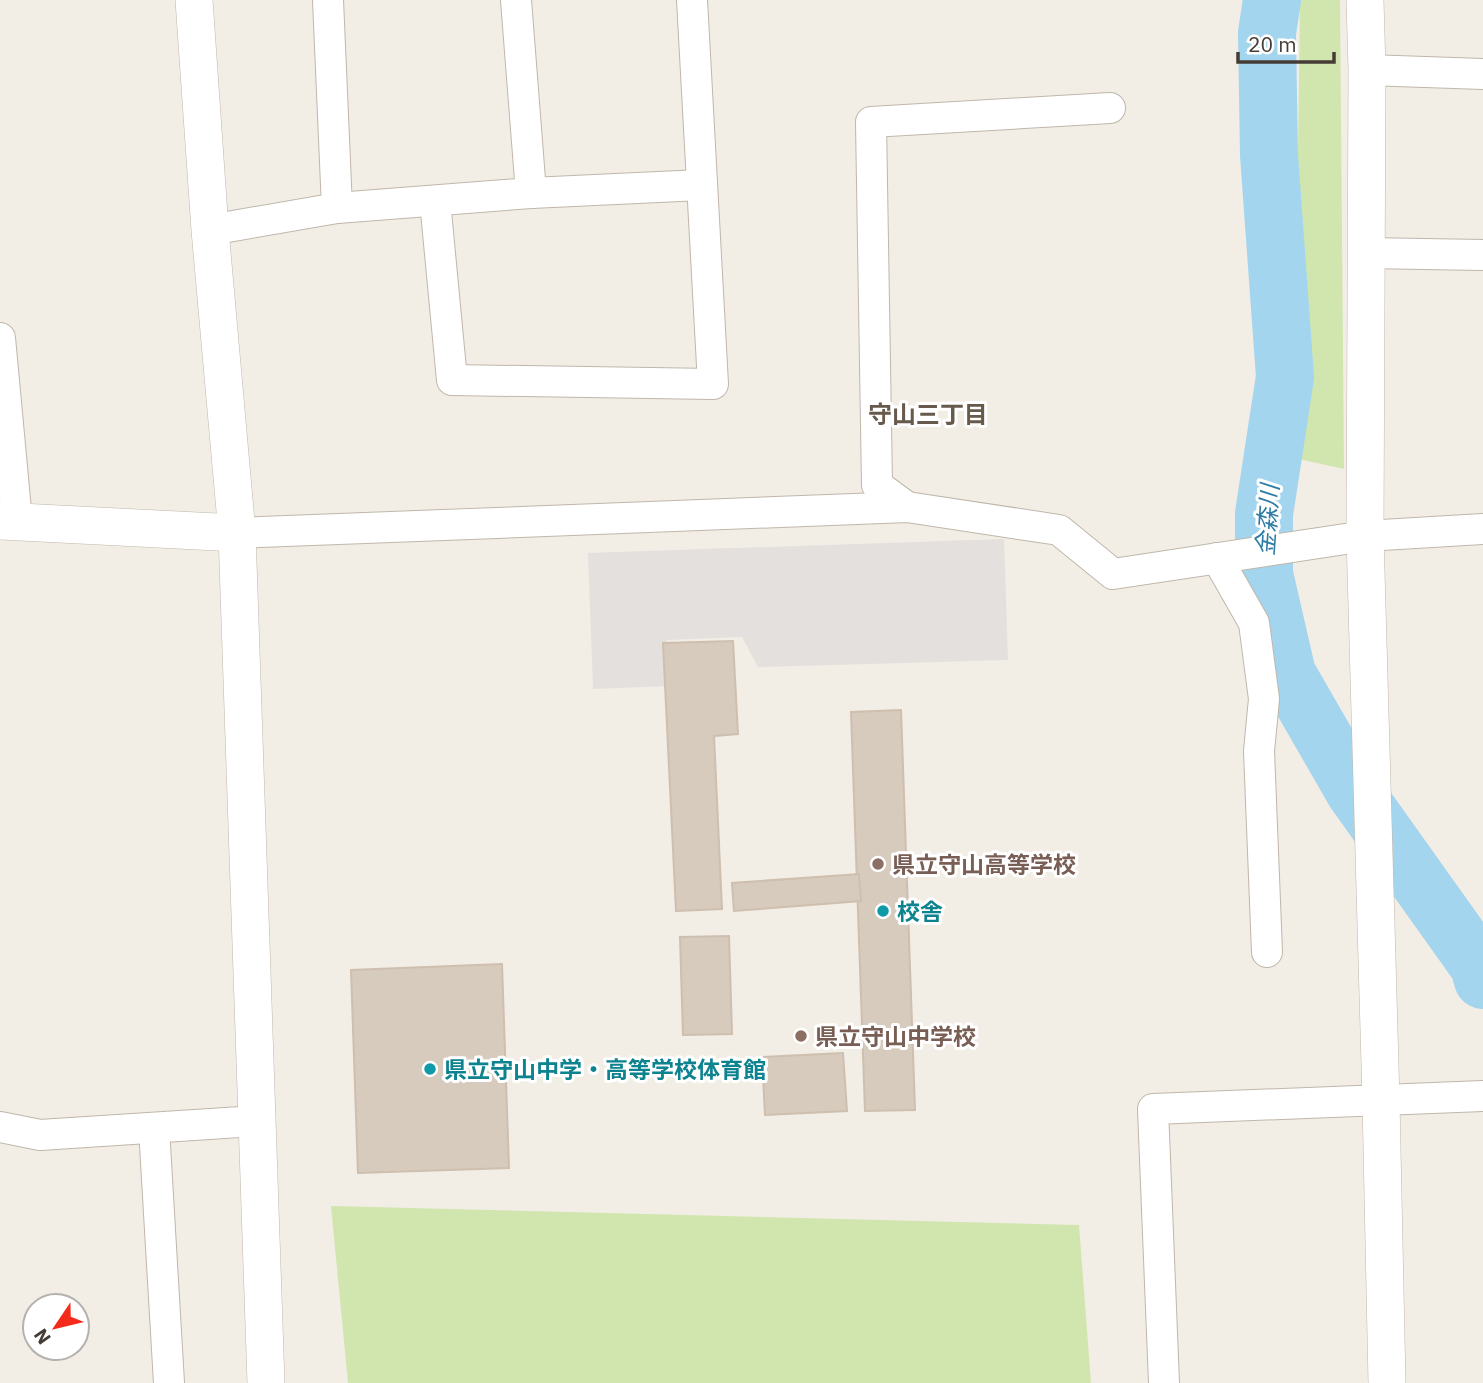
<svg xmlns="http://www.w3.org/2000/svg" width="1483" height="1383" font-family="'IBM Plex Sans','Noto Sans JP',sans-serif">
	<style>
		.green { fill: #d1e6af }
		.parking { fill: #e3e0de }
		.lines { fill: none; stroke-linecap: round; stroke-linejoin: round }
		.river { stroke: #a3d5ee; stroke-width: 58 }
		.building { fill: #d7cbbe; stroke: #cebfaf; stroke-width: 2 }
		.minor-casing { stroke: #c0b7ab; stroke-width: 32 }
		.tertiary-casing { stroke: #c0b7ab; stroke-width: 38 }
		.minor { stroke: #fff; stroke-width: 30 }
		.tertiary { stroke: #fff; stroke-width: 37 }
		.education-dot { fill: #8d6e63; stroke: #fff; stroke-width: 2.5 }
		.culture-dot { fill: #0f9aa8; stroke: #fff; stroke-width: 2.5 }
		.labels { text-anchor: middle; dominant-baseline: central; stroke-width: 6; stroke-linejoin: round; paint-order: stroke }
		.education-label { font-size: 23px; font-weight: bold; fill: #785e54; stroke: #fff; text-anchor: start }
		.culture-label { font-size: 23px; font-weight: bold; fill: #0d838f; stroke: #fff; text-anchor: start }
		.neighbourhood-label { font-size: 24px; font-weight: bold; fill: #675a4d; stroke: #fff }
		.water-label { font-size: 24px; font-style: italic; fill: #2f7da5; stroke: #fff }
	</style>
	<rect width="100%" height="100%" fill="#f2ede5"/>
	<g class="green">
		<path d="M 1300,0 L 1340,0 L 1344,469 L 1294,458 Z"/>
		<path d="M 331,1206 L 1079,1225 L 1091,1383 L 348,1383 Z"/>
	</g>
	<path class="parking" d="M 1004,539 L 1008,660 L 758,667 L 742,637 L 667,640 L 669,686 L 593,689 L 588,553 Z"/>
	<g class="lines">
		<path class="river" d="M 1272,0 L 1267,33 L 1269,155 L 1285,377 L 1264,514 L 1264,574 L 1287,674 L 1355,792 L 1479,966 L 1483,980"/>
	</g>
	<g class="building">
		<path d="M 733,641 L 738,734 L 714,736 L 722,909 L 676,911 L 663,643 Z"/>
		<path d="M 901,710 L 915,1110 L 865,1111 L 851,712 Z"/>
		<path d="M 859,874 L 861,901 L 734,911 L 732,883 Z"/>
		<path d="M 729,936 L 732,1034 L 683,1035 L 680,937 Z"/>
		<path d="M 502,964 L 509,1168 L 358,1173 L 351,970 Z"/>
		<path d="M 843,1053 L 847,1111 L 765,1115 L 762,1057 Z"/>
	</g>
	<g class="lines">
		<g class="minor-casing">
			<g id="minor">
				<path d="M 328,0 L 337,208"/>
				<path d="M 516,0 L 531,193"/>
				<path d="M 1367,70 L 1483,74"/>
				<path d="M 435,201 L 452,380 L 713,384 L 692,0"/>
				<path d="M 210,230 L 337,208 L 531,193 L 701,185"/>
				<path d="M 1366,253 L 1483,255"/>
				<path d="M 0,338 L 17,521"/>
				<path d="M 907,507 L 877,485 L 871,122 L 1110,108"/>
				<path d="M 237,533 L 907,507 L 1059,530 L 1113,574 L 1365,536 L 1483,529"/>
				<path d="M 1217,558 L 1254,623 L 1264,699 L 1259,751 L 1267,952"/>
				<path d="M 0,1127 L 40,1135 L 257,1121"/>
				<path d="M 154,1128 L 169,1383"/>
				<path d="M 1164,1383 L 1153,1109 L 1483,1096"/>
			</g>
		</g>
		<g class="tertiary-casing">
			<g id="tertiary">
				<path d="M 194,0 L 210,230 L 237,533 L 266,1383"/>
				<path d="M 1365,0 L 1367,70 L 1365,536 L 1381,1101 L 1387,1383"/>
				<path d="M 0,521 L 237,533"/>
			</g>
		</g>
		<use href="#minor" class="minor"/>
		<use href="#tertiary" class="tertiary"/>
	</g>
	<g class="education-dot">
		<circle cx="878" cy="864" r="7"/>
		<circle cx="801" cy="1036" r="7"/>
	</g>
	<g class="culture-dot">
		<circle cx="883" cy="911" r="7"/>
		<circle cx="430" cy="1069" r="7"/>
	</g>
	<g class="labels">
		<g class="education-label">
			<text x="892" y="864">県立守山高等学校</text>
			<text x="815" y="1036">県立守山中学校</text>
		</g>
		<g class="culture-label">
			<text x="897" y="911">校舎</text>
			<text x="444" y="1069">県立守山中学・高等学校体育館</text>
		</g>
		<g class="neighbourhood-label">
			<text x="928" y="414">守山三丁目</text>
		</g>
		<g class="water-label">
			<text transform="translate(1267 520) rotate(-86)">金森川</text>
		</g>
	</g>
	<g transform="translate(56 1327) rotate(235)"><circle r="33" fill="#ffffff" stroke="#b5b1ae" stroke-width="2"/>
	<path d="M0-5L12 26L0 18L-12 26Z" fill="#f42a1b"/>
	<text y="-10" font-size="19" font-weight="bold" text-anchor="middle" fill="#453d35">N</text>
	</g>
	<path d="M1238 52v10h96v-10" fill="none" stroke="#453d35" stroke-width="3.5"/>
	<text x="1248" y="52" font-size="21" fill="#453d35" stroke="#ffffff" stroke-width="5" paint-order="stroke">20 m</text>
</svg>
